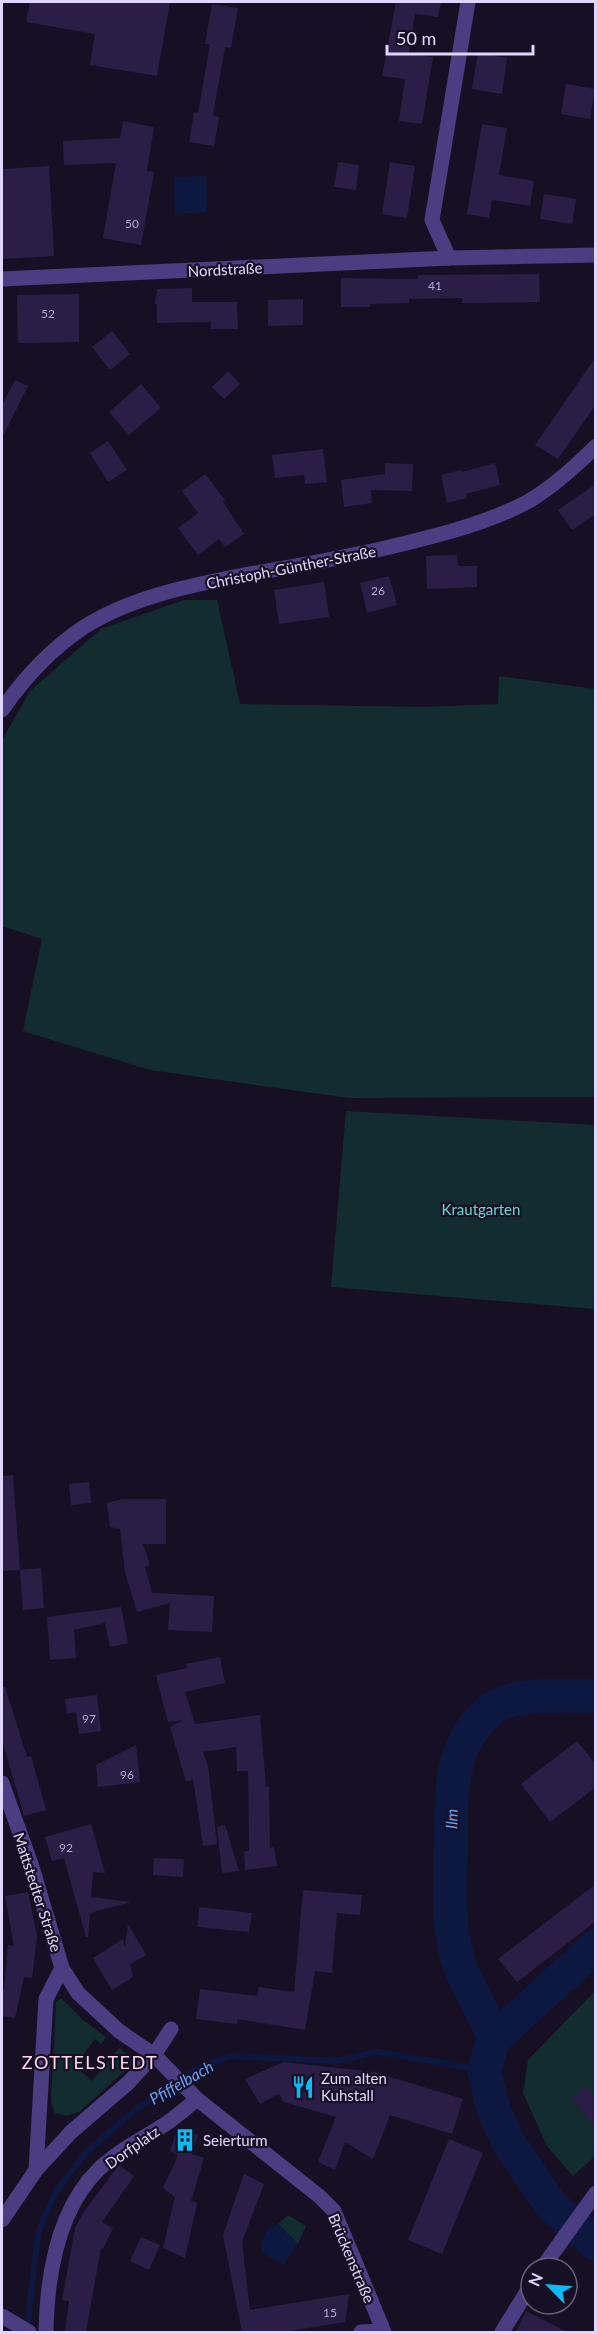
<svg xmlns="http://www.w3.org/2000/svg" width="597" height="2334" font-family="Lato,sans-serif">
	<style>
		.green { fill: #132c2f }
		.water { fill: #0d1841 }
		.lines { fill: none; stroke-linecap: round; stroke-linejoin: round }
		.stream { stroke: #0d1841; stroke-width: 6 }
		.river { stroke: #0d1841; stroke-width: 34 }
		.building { fill: #2b1d45 }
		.minor { stroke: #4a3d82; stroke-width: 15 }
		.labels { text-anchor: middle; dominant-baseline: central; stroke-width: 4.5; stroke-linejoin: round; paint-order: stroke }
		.number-label { font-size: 12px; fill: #b3a8cf }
		.street-label { font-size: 15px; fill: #e0d6fd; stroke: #171025 }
		.park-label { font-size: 15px; fill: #65dace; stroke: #171025 }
		.poi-label { font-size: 15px; fill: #e0d6fd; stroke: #171025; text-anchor: start }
		.water-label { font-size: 16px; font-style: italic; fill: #69a1f8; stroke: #171025 }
		.quarter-label { font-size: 18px; letter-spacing: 1.5px; fill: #fdd8ea; stroke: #171025 }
	</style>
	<rect width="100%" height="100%" fill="#171025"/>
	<g class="green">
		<path d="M 184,600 L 217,600 L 240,704 L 423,707 L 498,704 L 499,676 L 595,689 L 595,1097 L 349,1098 L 150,1070 L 23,1031 L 42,939 L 2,926 L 2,740 L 30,691 L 101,629 Z"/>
		<path d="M 346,1111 L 595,1125 L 595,1309 L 331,1287 Z"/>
		<path d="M 595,1991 L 595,2156 L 573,2176 L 547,2146 L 523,2093 L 528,2060 Z"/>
		<path d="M 61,1998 L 83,2020 L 106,2037 L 101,2044 L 95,2039 L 75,2066 L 92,2081 L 119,2048 L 136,2061 L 79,2112 L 66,2116 L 55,2113 L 51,2102 L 56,2002 Z"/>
		<path d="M 288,2215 L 306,2226 L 298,2244 L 278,2224 Z"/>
	</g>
	<g class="water">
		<path d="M 206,176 L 207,212 L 175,214 L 174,177 Z"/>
		<path d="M 278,2224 L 298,2244 L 284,2265 L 264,2254 L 261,2249 C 263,2235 265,2229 278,2224 Z"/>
	</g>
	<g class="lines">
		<path class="stream" d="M 27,2329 L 38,2233 L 55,2193 L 85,2153 L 135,2110 L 196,2069 L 230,2056 L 337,2061 L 377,2052 L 484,2070"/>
		<g class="river">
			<path d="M 596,1946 L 494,2039 L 484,2070 L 493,2107 L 507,2140 L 551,2205 L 596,2244"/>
			<path d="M 494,2039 C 485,2012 465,1985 458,1960 C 447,1922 450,1881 451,1842 C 451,1811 450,1778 462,1748 C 470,1730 483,1713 500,1704 C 523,1693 570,1696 596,1696"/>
		</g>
	</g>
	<g class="building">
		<path d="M 30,2 L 170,2 L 157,76 L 90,65 L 95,34 L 26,22 Z"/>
		<path d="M 396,2 L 441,2 L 438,17 L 415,14 L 409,53 L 433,57 L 422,124 L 399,121 L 405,79 L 382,76 Z"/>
		<path d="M 212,4 L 238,8 L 231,48 L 225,47 L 213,115 L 219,117 L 214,146 L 189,142 L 194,112 L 198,113 L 210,44 L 205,44 Z"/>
		<path d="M 478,53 L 507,58 L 502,94 L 472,89 Z"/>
		<path d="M 566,84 L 595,89 L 590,119 L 561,114 Z"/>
		<path d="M 123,121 L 154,127 L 147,171 L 154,172 L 141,245 L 103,238 L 116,163 L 64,165 L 63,141 L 120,138 Z"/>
		<path d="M 482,124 L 507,128 L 499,175 L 534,181 L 530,206 L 492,200 L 489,218 L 467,214 Z"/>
		<path d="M 338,162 L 359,165 L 356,190 L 334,187 Z"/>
		<path d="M 390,162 L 415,166 L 407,218 L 382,214 Z"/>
		<path d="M 49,166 L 54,256 L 2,259 L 2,169 Z"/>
		<path d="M 544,194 L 576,199 L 572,224 L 540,219 Z"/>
		<path d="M 539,274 L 540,302 L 462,303 L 462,298 L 409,299 L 409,303 L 370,304 L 370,307 L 341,307 L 341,278 L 418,279 L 418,275 Z"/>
		<path d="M 192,288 L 192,302 L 237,302 L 238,329 L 211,329 L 211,322 L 157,323 L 157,304 L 155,304 L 157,289 Z"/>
		<path d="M 79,294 L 79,342 L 18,343 L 17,295 Z"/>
		<path d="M 303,299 L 303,325 L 268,326 L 268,300 Z"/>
		<path d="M 112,331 L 130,354 L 110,370 L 92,347 Z"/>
		<path d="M 596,357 L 596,404 L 558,459 L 535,445 Z"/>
		<path d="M 228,371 L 240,384 L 224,399 L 212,387 Z"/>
		<path d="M 15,380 L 28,386 L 2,438 L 2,405 Z"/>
		<path d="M 141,384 L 161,408 L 129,435 L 109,412 Z"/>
		<path d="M 108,441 L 127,470 L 108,482 L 90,453 Z"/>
		<path d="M 323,449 L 327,482 L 305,484 L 304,475 L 275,478 L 272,455 Z"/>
		<path d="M 385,463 L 413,464 L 412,491 L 371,490 L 372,503 L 344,507 L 341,480 L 385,474 Z"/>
		<path d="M 495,463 L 500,485 L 466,494 L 467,498 L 447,503 L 441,475 L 461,470 L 462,472 Z"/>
		<path d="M 205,474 L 225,500 L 223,502 L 244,534 L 225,547 L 219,539 L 198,555 L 178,528 L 198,513 L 182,491 Z"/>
		<path d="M 596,484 L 596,514 L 572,530 L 558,510 Z"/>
		<path d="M 457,555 L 458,566 L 477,566 L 477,587 L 427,589 L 426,556 Z"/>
		<path d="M 389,576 L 397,605 L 367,613 L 360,583 Z"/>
		<path d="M 324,582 L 329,617 L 279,624 L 274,590 Z"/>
		<path d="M 13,1475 L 20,1570 L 2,1571 L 2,1476 Z"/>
		<path d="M 89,1482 L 91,1503 L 71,1505 L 69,1484 Z"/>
		<path d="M 122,1499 L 166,1499 L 166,1544 L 143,1544 L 150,1565 L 145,1567 L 152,1593 L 214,1596 L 212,1632 L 168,1630 L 170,1603 L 137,1612 L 125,1572 L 120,1529 L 110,1527 L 107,1503 Z"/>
		<path d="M 41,1568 L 44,1608 L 23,1610 L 20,1570 Z"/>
		<path d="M 121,1607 L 128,1643 L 110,1647 L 105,1623 L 74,1630 L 76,1658 L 50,1660 L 47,1617 Z"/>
		<path d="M 220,1657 L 225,1683 L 185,1692 L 195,1724 L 260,1715 L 266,1787 L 269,1787 L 270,1848 L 274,1847 L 277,1866 L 245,1870 L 244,1851 L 249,1851 L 248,1771 L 237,1771 L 236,1747 L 203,1752 L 208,1766 L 217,1844 L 203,1846 L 193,1779 L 186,1782 L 170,1727 L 184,1720 L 168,1722 L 163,1703 L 156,1675 L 187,1668 L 186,1664 Z"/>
		<path d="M 2,1687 L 5,1687 L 27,1757 L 31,1756 L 46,1810 L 24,1816 L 2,1740 Z"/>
		<path d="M 97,1695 L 101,1731 L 79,1734 L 76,1712 L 67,1714 L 65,1699 Z"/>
		<path d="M 577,1741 L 596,1765 L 596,1787 L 550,1822 L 521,1784 Z"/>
		<path d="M 136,1745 L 140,1782 L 98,1787 L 96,1765 Z"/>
		<path d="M 91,1824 L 105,1873 L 93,1872 L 91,1897 L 131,1902 L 90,1913 L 88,1937 L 86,1937 L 64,1858 L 52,1861 L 45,1837 Z"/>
		<path d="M 225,1825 L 239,1871 L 222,1873 L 217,1827 Z"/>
		<path d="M 154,1858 L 184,1859 L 183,1877 L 153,1875 Z"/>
		<path d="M 596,1884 L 596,1921 L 517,1982 L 498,1959 Z"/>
		<path d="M 303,1890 L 362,1895 L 360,1915 L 337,1913 L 332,1973 L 315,1971 L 305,2030 L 238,2019 L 237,2024 L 196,2019 L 200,1989 L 257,1996 L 259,1987 L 294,1992 Z"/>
		<path d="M 28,1892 L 37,1936 L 32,1978 L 24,1977 L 15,2018 L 2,2016 L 2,1989 L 4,1990 L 8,1945 L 14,1946 L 5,1896 Z"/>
		<path d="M 199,1907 L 252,1913 L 249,1932 L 198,1927 Z"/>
		<path d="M 128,1924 L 146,1955 L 130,1964 L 133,1977 L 112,1990 L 93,1958 L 123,1939 L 125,1947 Z"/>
		<path d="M 283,2062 L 374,2072 L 463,2099 L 452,2134 L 390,2115 L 373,2159 L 345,2142 L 335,2170 L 318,2162 L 336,2117 L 284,2102 L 279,2094 L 260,2104 L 245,2079 Z"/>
		<path d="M 585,2086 L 596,2098 L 596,2127 L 571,2098 Z"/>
		<path d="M 177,2129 L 198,2135 L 192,2154 L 204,2158 L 191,2201 L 197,2203 L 185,2258 L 163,2248 L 175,2197 L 163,2188 L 178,2155 L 170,2151 Z"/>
		<path d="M 449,2139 L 483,2153 L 442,2254 L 408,2240 Z"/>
		<path d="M 119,2165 L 134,2176 L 102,2222 L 113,2228 L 103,2249 L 101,2248 L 86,2332 L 65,2332 L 69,2301 L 62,2300 L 75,2228 L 83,2213 Z"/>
		<path d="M 244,2174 L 264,2184 L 242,2242 L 250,2310 L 349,2294 L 345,2322 L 283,2332 L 242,2332 L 223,2235 Z"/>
		<path d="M 141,2237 L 160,2245 L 149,2270 L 130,2261 Z"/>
		<path d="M 526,2311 L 567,2332 L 516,2332 Z"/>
	</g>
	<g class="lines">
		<g class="minor">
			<path d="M 449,258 L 432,220 L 468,2"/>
			<path d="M 2,279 L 449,258 L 596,255"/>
			<path d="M 2,710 C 24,678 51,649 84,627 C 130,598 187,586 239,576 C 300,565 362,555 422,539 C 459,530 496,519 529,501 C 554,486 575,467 596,446"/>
			<path d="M 2,1783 L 31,1864 L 62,1968 L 78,1993 L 119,2031 L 154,2055 L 197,2099 L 319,2196 L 334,2211 L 384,2332"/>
			<path d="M 36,2170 L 46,1999 L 62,1968"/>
			<path d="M 2,2220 L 36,2170 L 71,2132 L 128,2083 L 154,2055 L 171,2029"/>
			<path d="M 542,2268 L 596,2193"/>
			<path d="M 2,2316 L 29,2332"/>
			<path d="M 46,2332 C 47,2277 57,2210 99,2169 C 118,2151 142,2139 164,2125 C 176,2117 186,2108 197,2099"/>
			<path d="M 361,2332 L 383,2331"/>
			<path d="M 502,2332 L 531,2285"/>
		</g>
	</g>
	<defs>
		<g id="restaurant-bare" transform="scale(1.8)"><path d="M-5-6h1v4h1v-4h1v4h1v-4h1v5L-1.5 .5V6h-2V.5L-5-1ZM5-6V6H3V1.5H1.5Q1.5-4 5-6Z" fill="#0cbbf3" stroke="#171025" stroke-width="2.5" paint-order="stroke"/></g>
		<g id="building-bare" transform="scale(1.8)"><path d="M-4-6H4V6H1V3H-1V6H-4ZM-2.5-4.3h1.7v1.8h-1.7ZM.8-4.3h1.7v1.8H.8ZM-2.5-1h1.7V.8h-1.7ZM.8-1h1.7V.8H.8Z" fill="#0cbbf3" stroke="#171025" stroke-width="2.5" paint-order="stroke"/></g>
	</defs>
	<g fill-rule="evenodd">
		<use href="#restaurant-bare" x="303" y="2087"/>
		<use href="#building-bare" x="185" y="2140"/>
	</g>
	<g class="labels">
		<g class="number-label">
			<text x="132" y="223">50</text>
			<text x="435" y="285">41</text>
			<text x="48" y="313">52</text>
			<text x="378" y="590">26</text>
			<text x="89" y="1718">97</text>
			<text x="127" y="1774">96</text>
			<text x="66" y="1847">92</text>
			<text x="330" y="2312">15</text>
		</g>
		<g class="street-label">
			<text transform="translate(225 269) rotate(-3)">Nordstraße</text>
			<text transform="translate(291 567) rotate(-11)">Christoph-Günther-Straße</text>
			<text transform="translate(38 1892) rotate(72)">Mattstedter Straße</text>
			<text transform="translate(132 2147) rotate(-35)">Dorfplatz</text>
			<text transform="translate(352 2258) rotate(67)">Brückenstraße</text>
		</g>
		<g class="park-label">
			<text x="481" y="1209">Krautgarten</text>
		</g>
		<g class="poi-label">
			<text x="321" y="2078">Zum alten<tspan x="321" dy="17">Kuhstall</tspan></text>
			<text x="203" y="2140">Seierturm</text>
		</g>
		<g class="water-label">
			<text transform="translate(451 1819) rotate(-89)">Ilm</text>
			<text transform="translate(181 2082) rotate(-30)">Pfiffelbach</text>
		</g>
		<g class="quarter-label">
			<text x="90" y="2062">ZOTTELSTEDT</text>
		</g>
	</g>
	<rect width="597" height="2334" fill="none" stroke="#e0d6fd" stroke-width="6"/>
	<g transform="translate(549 2286) rotate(295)"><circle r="28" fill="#171025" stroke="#675f7b" stroke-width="1.5"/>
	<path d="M0-4.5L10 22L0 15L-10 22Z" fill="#0cbbf3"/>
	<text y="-9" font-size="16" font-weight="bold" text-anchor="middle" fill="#e0d6fd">N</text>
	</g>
	<path d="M387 45v9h146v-9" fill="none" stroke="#e0d6fd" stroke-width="3"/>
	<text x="396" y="45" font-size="18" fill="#e0d6fd" stroke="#171025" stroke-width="4.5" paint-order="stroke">50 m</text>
</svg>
